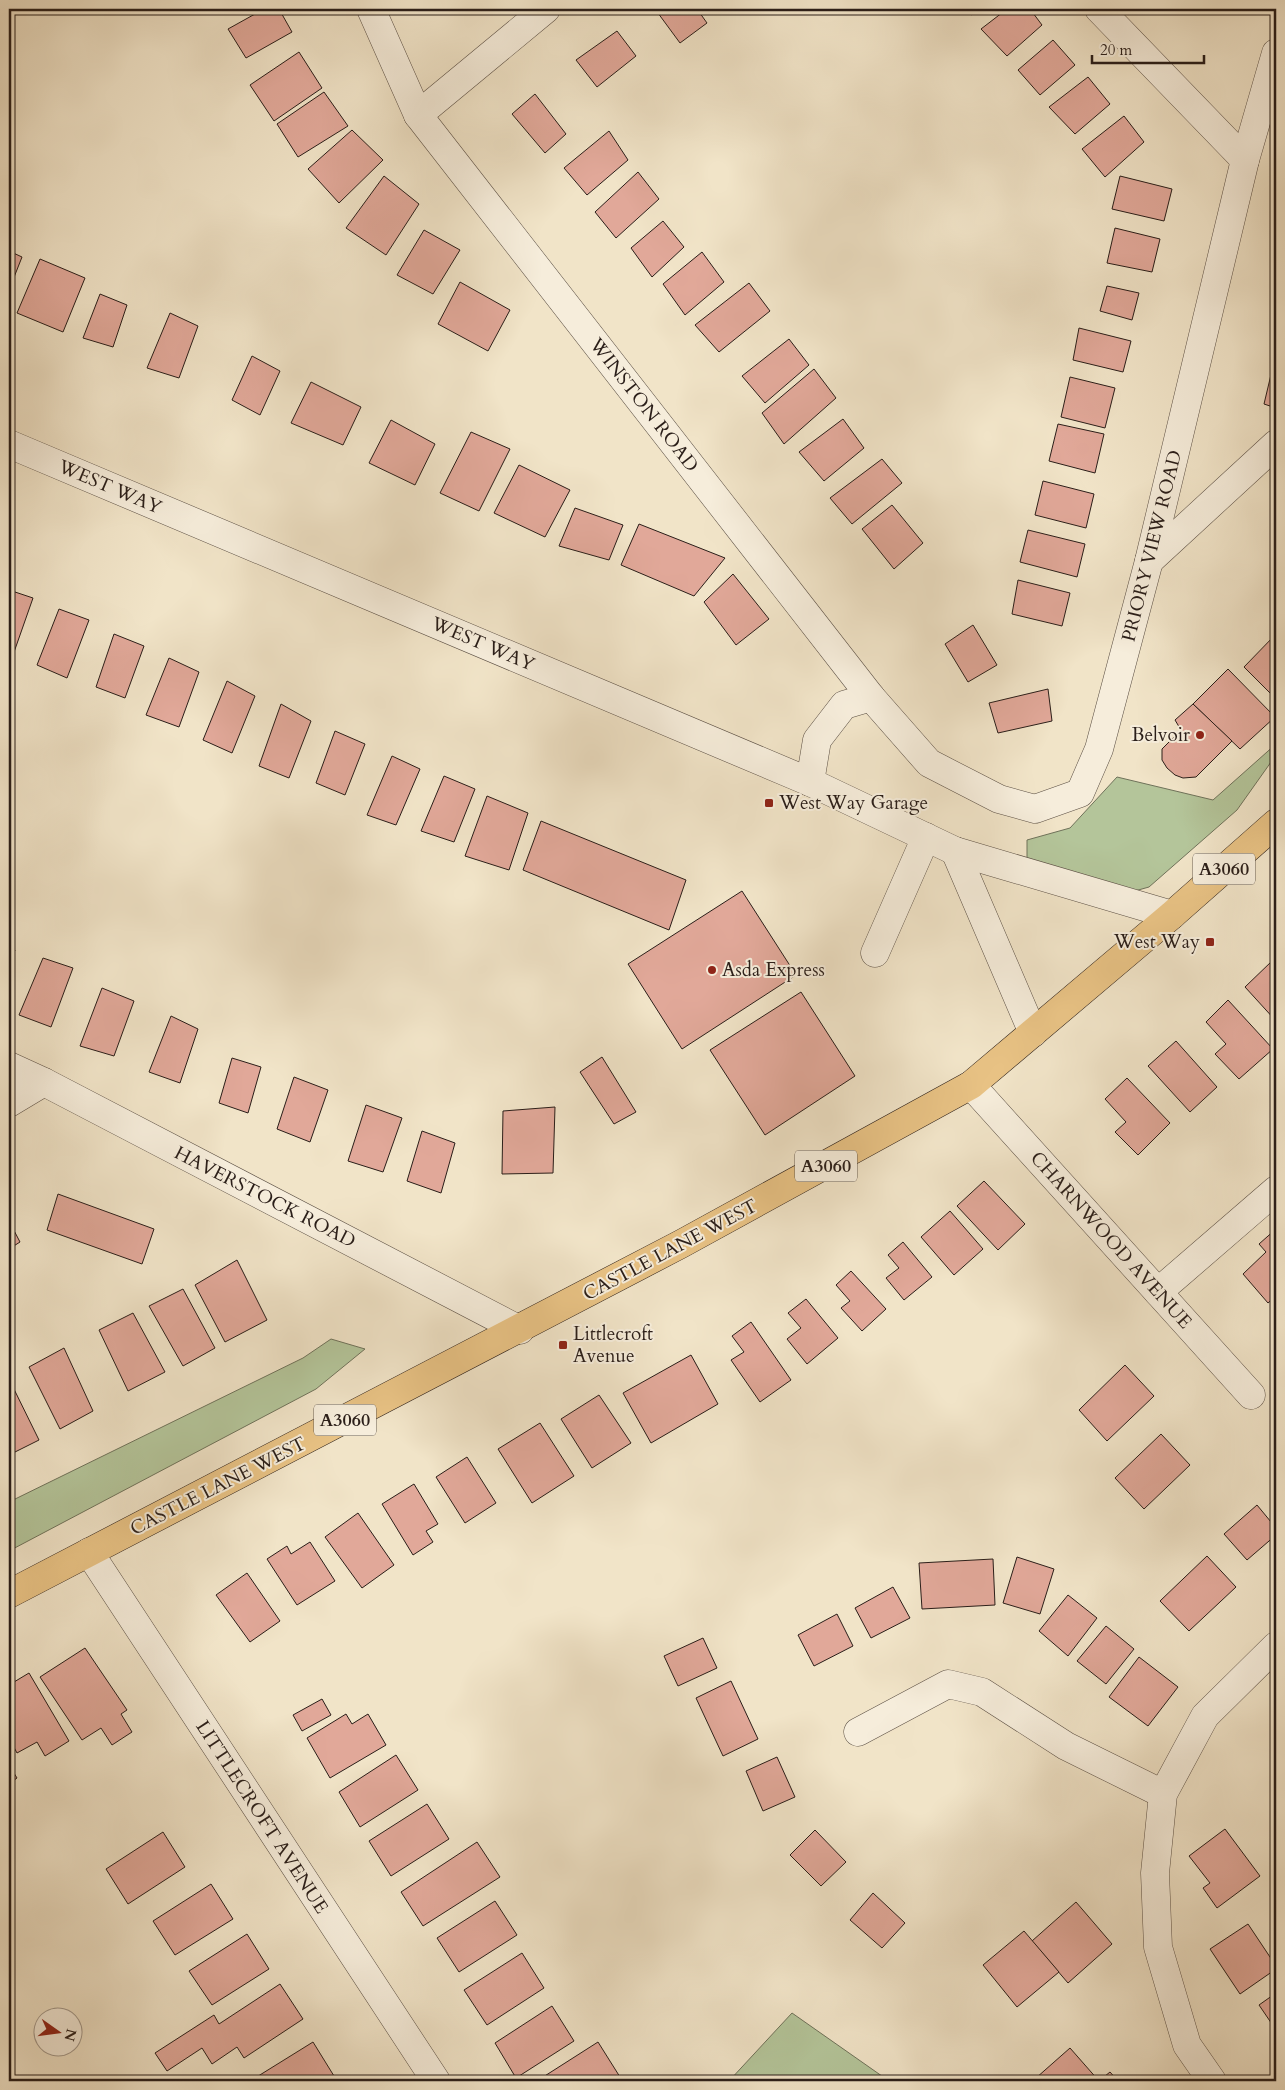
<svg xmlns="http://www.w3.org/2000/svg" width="1285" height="2090" font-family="Cardo,serif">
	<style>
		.green { fill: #b4c59a; stroke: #6f725a }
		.building { fill: #e1a899; stroke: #2a1e19 }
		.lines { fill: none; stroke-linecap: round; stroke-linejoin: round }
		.minor-casing { stroke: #5c5045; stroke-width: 29 }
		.major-casing { stroke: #2a1e19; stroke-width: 29 }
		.minor { stroke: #f6eddb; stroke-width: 28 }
		.major { stroke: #e8c284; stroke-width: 28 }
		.poi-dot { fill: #8f2418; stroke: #f6eddb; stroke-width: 2 }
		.labels { text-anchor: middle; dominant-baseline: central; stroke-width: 4; stroke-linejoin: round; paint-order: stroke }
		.shield { fill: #f6eddb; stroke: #675c53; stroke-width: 1 }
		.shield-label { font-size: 18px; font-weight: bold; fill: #2a1e19 }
		.street-label { font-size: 19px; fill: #2a1e19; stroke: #f6eddb }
		.poi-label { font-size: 19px; fill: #2a1e19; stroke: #f6eddb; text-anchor: start }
	</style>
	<rect width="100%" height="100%" fill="#f1e4c8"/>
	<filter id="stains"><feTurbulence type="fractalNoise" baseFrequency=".004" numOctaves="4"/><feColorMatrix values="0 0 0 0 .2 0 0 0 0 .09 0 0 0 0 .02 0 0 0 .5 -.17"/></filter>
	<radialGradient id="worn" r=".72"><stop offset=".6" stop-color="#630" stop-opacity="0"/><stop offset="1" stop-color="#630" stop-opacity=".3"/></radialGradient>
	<g class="green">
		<path d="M 1276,744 L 1276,755 L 1237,810 L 1149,887 L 1124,894 L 1027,859 L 1027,840 L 1070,828 L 1117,777 L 1213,800 Z"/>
		<path d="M 331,1339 L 365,1349 L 316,1389 L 9,1551 L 9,1502 L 303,1358 Z"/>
		<path d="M 792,2013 L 889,2081 L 729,2081 Z"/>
	</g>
	<g class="building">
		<path d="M 264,9 L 279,9 L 292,32 L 246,58 L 228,29 Z"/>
		<path d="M 655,9 L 697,9 L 707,23 L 680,43 Z"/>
		<path d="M 966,9 L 979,9 L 971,15 Z"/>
		<path d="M 1007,9 L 1030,9 L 1042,25 L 1007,56 L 981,29 Z"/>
		<path d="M 617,31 L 636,56 L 597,87 L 576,60 Z"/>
		<path d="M 1053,40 L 1075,65 L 1040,95 L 1018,70 Z"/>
		<path d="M 299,52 L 322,88 L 274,121 L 250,85 Z"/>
		<path d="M 1088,77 L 1110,104 L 1075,134 L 1049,107 Z"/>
		<path d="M 324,92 L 348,126 L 298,157 L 277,124 Z"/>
		<path d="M 535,94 L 566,134 L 545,153 L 512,114 Z"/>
		<path d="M 1124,116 L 1144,142 L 1105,177 L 1082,149 Z"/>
		<path d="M 352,130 L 383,160 L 339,203 L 308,169 Z"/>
		<path d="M 609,131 L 628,160 L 587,195 L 564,168 Z"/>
		<path d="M 638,172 L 659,199 L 616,238 L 595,212 Z"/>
		<path d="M 384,176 L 419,204 L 386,255 L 346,228 Z"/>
		<path d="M 1120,176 L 1172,189 L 1164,221 L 1112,209 Z"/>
		<path d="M 663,221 L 684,247 L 652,277 L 631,248 Z"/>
		<path d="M 1115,228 L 1160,239 L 1152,272 L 1107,263 Z"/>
		<path d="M 424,230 L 460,250 L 433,294 L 397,275 Z"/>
		<path d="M 9,251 L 22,257 L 9,290 Z"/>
		<path d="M 702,252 L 724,282 L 685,315 L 663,284 Z"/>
		<path d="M 40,259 L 85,278 L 63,332 L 17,313 Z"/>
		<path d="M 460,282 L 510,310 L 488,351 L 438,324 Z"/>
		<path d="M 749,283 L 770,311 L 719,352 L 695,325 Z"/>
		<path d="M 1107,286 L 1139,293 L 1132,320 L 1100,311 Z"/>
		<path d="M 100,294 L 127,305 L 113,347 L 83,338 Z"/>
		<path d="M 170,313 L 198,326 L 179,378 L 147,368 Z"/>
		<path d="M 1079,328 L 1131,341 L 1123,372 L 1073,360 Z"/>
		<path d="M 789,339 L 809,365 L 765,403 L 742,376 Z"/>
		<path d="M 252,356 L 280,371 L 260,415 L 232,400 Z"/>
		<path d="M 1274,362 L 1276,363 L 1276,408 L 1264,404 Z"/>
		<path d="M 814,369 L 836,398 L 784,444 L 762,413 Z"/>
		<path d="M 1070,377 L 1115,388 L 1105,428 L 1061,417 Z"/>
		<path d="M 311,382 L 361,407 L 343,445 L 291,423 Z"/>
		<path d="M 843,419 L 864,448 L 824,481 L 799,452 Z"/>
		<path d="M 391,420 L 435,444 L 415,485 L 369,463 Z"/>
		<path d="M 1058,424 L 1104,434 L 1095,473 L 1049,461 Z"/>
		<path d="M 471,432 L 510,449 L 479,511 L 440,493 Z"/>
		<path d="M 882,459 L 902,483 L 852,524 L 830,498 Z"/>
		<path d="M 519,465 L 570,490 L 545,537 L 494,513 Z"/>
		<path d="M 1043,481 L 1094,494 L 1086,528 L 1035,515 Z"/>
		<path d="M 1276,495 L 1276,505 L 1271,500 Z"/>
		<path d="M 892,505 L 923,543 L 894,569 L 862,529 Z"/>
		<path d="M 575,508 L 623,525 L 609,560 L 559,546 Z"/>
		<path d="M 639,524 L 725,558 L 694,596 L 621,565 Z"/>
		<path d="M 1028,530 L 1085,544 L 1077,577 L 1020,562 Z"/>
		<path d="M 733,574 L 769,619 L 736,645 L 704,602 Z"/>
		<path d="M 1018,580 L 1070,593 L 1062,626 L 1012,614 Z"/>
		<path d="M 9,590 L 33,598 L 13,655 L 9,653 Z"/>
		<path d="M 59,609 L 89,620 L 67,678 L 37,665 Z"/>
		<path d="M 973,625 L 997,665 L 968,682 L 945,644 Z"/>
		<path d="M 114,634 L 144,646 L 125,698 L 96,687 Z"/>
		<path d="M 1276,634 L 1276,694 L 1274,697 L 1244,667 Z"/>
		<path d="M 169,658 L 199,672 L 179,727 L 146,715 Z"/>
		<path d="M 1228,669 L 1275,717 L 1240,749 L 1193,704 Z"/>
		<path d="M 227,681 L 255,696 L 232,753 L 203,740 Z"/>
		<path d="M 1048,689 L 1052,721 L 998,733 L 989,703 Z"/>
		<path d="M 281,704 L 311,721 L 289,778 L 259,766 Z"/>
		<path d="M 1193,704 L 1232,741 L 1196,777 L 1183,778 L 1175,775 L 1167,768 L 1162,760 L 1162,749 L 1181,730 L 1175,720 Z"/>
		<path d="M 335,731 L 365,744 L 345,795 L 316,783 Z"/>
		<path d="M 392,756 L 420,769 L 396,825 L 367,815 Z"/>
		<path d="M 444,776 L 475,789 L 454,842 L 421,831 Z"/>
		<path d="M 487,796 L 528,813 L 509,870 L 465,856 Z"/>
		<path d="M 541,821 L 686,880 L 669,930 L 523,870 Z"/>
		<path d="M 742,891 L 796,975 L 682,1049 L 628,964 Z"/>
		<path d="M 9,948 L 15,950 L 9,967 Z"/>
		<path d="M 43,958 L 73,968 L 51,1027 L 19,1015 Z"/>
		<path d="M 1272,961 L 1276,965 L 1276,1021 L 1245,987 Z"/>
		<path d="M 102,988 L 134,1001 L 114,1056 L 80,1046 Z"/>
		<path d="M 801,992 L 855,1076 L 765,1135 L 710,1050 Z"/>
		<path d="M 1228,1000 L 1273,1049 L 1239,1079 L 1215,1054 L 1226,1044 L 1206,1022 Z"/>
		<path d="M 171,1016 L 198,1029 L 180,1083 L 149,1072 Z"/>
		<path d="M 1176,1041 L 1217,1087 L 1190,1112 L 1148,1066 Z"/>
		<path d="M 602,1057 L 636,1112 L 614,1124 L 580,1072 Z"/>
		<path d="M 232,1058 L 261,1067 L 248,1113 L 219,1103 Z"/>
		<path d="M 294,1077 L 328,1090 L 310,1142 L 277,1129 Z"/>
		<path d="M 1127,1078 L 1170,1123 L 1138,1155 L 1115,1132 L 1126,1122 L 1105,1099 Z"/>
		<path d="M 366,1105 L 402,1118 L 383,1172 L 348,1161 Z"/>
		<path d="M 555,1107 L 553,1173 L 502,1174 L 503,1111 Z"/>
		<path d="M 422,1131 L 455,1143 L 441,1193 L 407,1181 Z"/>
		<path d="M 984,1181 L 1025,1224 L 998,1250 L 957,1206 Z"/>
		<path d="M 58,1194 L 154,1229 L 142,1264 L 47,1230 Z"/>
		<path d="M 950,1211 L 983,1249 L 954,1275 L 921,1237 Z"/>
		<path d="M 9,1221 L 20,1242 L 9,1249 Z"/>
		<path d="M 1276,1229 L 1276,1296 L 1268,1303 L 1243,1274 L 1266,1252 L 1259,1244 Z"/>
		<path d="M 903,1242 L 932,1277 L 904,1300 L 886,1278 L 899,1268 L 888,1255 Z"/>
		<path d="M 237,1260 L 267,1320 L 225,1342 L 195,1285 Z"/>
		<path d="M 851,1271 L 886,1309 L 862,1331 L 841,1308 L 850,1301 L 836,1285 Z"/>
		<path d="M 183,1289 L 215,1348 L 183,1366 L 149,1306 Z"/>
		<path d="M 806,1299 L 838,1338 L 807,1364 L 787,1339 L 801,1328 L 788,1313 Z"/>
		<path d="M 133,1313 L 165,1372 L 128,1391 L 99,1330 Z"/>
		<path d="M 751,1322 L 791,1380 L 760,1402 L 731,1360 L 744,1352 L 732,1336 Z"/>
		<path d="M 64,1348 L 93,1411 L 60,1429 L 29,1367 Z"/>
		<path d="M 691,1355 L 718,1404 L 651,1443 L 623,1393 Z"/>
		<path d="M 1125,1365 L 1154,1396 L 1107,1441 L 1079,1410 Z"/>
		<path d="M 9,1379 L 39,1440 L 9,1455 Z"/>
		<path d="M 599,1395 L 631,1443 L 592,1468 L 561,1419 Z"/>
		<path d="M 540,1423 L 574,1476 L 532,1503 L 498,1449 Z"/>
		<path d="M 1161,1434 L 1190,1465 L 1144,1509 L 1115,1478 Z"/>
		<path d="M 467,1457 L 496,1503 L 465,1523 L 436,1477 Z"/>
		<path d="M 414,1484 L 438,1524 L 426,1531 L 433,1542 L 413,1555 L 382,1504 Z"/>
		<path d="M 1257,1505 L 1276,1528 L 1276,1535 L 1247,1560 L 1224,1534 Z"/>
		<path d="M 358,1513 L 394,1565 L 362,1588 L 325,1537 Z"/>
		<path d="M 310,1542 L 335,1581 L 297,1605 L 267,1559 L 287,1546 L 291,1554 Z"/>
		<path d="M 1207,1556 L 1236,1587 L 1189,1631 L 1160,1601 Z"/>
		<path d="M 1017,1557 L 1054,1569 L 1040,1614 L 1003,1603 Z"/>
		<path d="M 993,1559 L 995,1605 L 922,1609 L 919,1563 Z"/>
		<path d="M 247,1573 L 280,1621 L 250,1642 L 216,1595 Z"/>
		<path d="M 893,1587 L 910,1618 L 871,1638 L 855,1608 Z"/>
		<path d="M 1068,1595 L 1097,1618 L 1068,1656 L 1039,1631 Z"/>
		<path d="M 837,1614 L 853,1646 L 814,1666 L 798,1635 Z"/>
		<path d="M 1106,1626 L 1134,1649 L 1106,1684 L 1077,1661 Z"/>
		<path d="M 703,1638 L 717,1668 L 678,1686 L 664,1656 Z"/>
		<path d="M 85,1648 L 127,1710 L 121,1714 L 132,1732 L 112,1745 L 101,1728 L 82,1740 L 40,1677 Z"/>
		<path d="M 1139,1657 L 1178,1687 L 1148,1726 L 1109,1697 Z"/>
		<path d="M 29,1673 L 69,1741 L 45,1756 L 37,1742 L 17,1753 L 9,1738 L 9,1685 Z"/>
		<path d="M 731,1681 L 758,1739 L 723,1756 L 696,1698 Z"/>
		<path d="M 322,1699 L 331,1715 L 302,1731 L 293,1715 Z"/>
		<path d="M 346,1714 L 352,1724 L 368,1714 L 386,1745 L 330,1778 L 307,1738 Z"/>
		<path d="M 396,1755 L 418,1790 L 360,1827 L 339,1792 Z"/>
		<path d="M 777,1757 L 795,1797 L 763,1811 L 746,1771 Z"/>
		<path d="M 9,1765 L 17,1778 L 9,1784 Z"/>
		<path d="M 427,1804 L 449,1839 L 391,1876 L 369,1841 Z"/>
		<path d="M 1225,1829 L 1260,1876 L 1217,1908 L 1203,1888 L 1210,1883 L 1189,1856 Z"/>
		<path d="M 815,1830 L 846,1862 L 821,1886 L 790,1855 Z"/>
		<path d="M 163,1832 L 185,1867 L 128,1904 L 106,1869 Z"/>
		<path d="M 477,1842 L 500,1877 L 423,1926 L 401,1892 Z"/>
		<path d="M 211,1884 L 233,1919 L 175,1955 L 153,1921 Z"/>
		<path d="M 873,1893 L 905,1923 L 882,1948 L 850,1920 Z"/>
		<path d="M 495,1901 L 517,1935 L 459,1972 L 437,1938 Z"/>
		<path d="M 1076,1902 L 1112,1944 L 1068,1983 L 1032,1941 Z"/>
		<path d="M 1248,1924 L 1276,1966 L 1276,1969 L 1240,1994 L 1210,1949 Z"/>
		<path d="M 1024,1931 L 1059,1972 L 1017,2007 L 983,1965 Z"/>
		<path d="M 247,1934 L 269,1969 L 212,2005 L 189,1971 Z"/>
		<path d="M 522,1953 L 544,1988 L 487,2025 L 464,1990 Z"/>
		<path d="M 280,1984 L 303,2019 L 244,2058 L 237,2047 L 212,2064 L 202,2048 L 167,2071 L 155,2053 L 214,2015 L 219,2024 Z"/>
		<path d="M 1276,1993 L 1276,2030 L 1259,2005 Z"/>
		<path d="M 552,2006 L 574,2041 L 516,2078 L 495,2043 Z"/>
		<path d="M 313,2042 L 334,2076 L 326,2081 L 257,2081 L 255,2078 Z"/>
		<path d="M 598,2042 L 620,2077 L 613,2081 L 541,2081 L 540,2079 Z"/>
		<path d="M 1070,2048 L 1099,2081 L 1039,2081 L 1036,2078 Z"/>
		<path d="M 1110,2072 L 1118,2081 L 1099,2081 Z"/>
	</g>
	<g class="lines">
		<g class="minor-casing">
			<g id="minor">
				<path d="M 371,9 L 418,115 L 871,697 L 929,763 L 999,799 L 1035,809 L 1080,793 L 1099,749 L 1149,561 L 1245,160 L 1276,53"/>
				<path d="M 1099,9 L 1245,160"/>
				<path d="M 418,115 L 546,9"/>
				<path d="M 9,444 L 810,782 L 955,851 L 1172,915"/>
				<path d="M 1149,561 L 1276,444"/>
				<path d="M 810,782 L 817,740 L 844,705 L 871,697"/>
				<path d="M 955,851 L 1033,1033"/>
				<path d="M 875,953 L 926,837"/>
				<path d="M 9,1066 L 44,1082 L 520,1330"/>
				<path d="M 971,1085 L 1251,1395"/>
				<path d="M 9,1103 L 44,1082"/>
				<path d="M 1158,1292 L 1276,1190"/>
				<path d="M 89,1552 L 436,2081"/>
				<path d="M 858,1732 L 948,1684 L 982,1692 L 1066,1746 L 1163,1794"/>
				<path d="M 1212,2081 L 1187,2045 L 1158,1947 L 1155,1873 L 1163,1794 L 1205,1716 L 1276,1646"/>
			</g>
		</g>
		<g class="major-casing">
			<path id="major" d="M 9,1594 L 681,1244 L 971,1085 L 1172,915 L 1276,823"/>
		</g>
		<use href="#minor" class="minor"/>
		<use href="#major" class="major"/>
	</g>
	<g class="poi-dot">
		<circle cx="1200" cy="735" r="5"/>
		<rect x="764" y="798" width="10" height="10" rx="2.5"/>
		<rect x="1205" y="937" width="10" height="10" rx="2.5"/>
		<circle cx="712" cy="970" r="5"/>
		<rect x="558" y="1340" width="10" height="10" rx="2.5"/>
	</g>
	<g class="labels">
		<g class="shield">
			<rect x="1193" y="853.5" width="62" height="31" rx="4"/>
			<rect x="795" y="1150.5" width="62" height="31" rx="4"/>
			<rect x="314" y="1404.5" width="62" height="31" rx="4"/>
		</g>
		<g class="shield-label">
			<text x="1224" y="869">A3060</text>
			<text x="826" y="1166">A3060</text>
			<text x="345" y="1420">A3060</text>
		</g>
		<g class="street-label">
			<text transform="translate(644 405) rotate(52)">WINSTON ROAD</text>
			<text transform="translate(110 487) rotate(23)">WEST WAY</text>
			<text transform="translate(1152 546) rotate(-76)">PRIORY VIEW ROAD</text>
			<text transform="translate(483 644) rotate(23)">WEST WAY</text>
			<text transform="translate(265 1197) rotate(27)">HAVERSTOCK ROAD</text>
			<text transform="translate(1111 1240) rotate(48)">CHARNWOOD AVENUE</text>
			<text transform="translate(670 1250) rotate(-28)">CASTLE LANE WEST</text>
			<text transform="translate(218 1486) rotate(-27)">CASTLE LANE WEST</text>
			<text transform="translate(262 1817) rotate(57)">LITTLECROFT AVENUE</text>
		</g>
		<g class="poi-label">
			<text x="1190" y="735" text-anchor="end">Belvoir</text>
			<text x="779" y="803">West Way Garage</text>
			<text x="1200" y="942" text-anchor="end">West Way</text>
			<text x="722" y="970">Asda Express</text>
			<text x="573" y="1334">Littlecroft<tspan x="573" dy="22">Avenue</tspan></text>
		</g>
	</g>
	<rect width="1285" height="2090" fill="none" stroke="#f1e4c8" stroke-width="30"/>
	<rect x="10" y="10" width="1265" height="2070" fill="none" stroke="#2a1e19" stroke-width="2.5"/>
	<rect x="15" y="15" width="1255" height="2060" fill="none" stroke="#2a1e19"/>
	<g transform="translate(58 2032) rotate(104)"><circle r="24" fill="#f6eddb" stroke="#a49a8d"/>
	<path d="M0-4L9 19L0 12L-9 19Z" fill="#8f2418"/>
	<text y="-8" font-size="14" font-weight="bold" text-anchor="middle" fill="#2a1e19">N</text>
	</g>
	<path d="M1092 55v8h112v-8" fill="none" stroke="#2a1e19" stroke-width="2.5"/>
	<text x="1100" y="55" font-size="15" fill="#2a1e19" stroke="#f6eddb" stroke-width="4" paint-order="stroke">20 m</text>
	<rect width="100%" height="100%" filter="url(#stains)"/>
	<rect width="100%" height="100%" fill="url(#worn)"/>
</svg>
